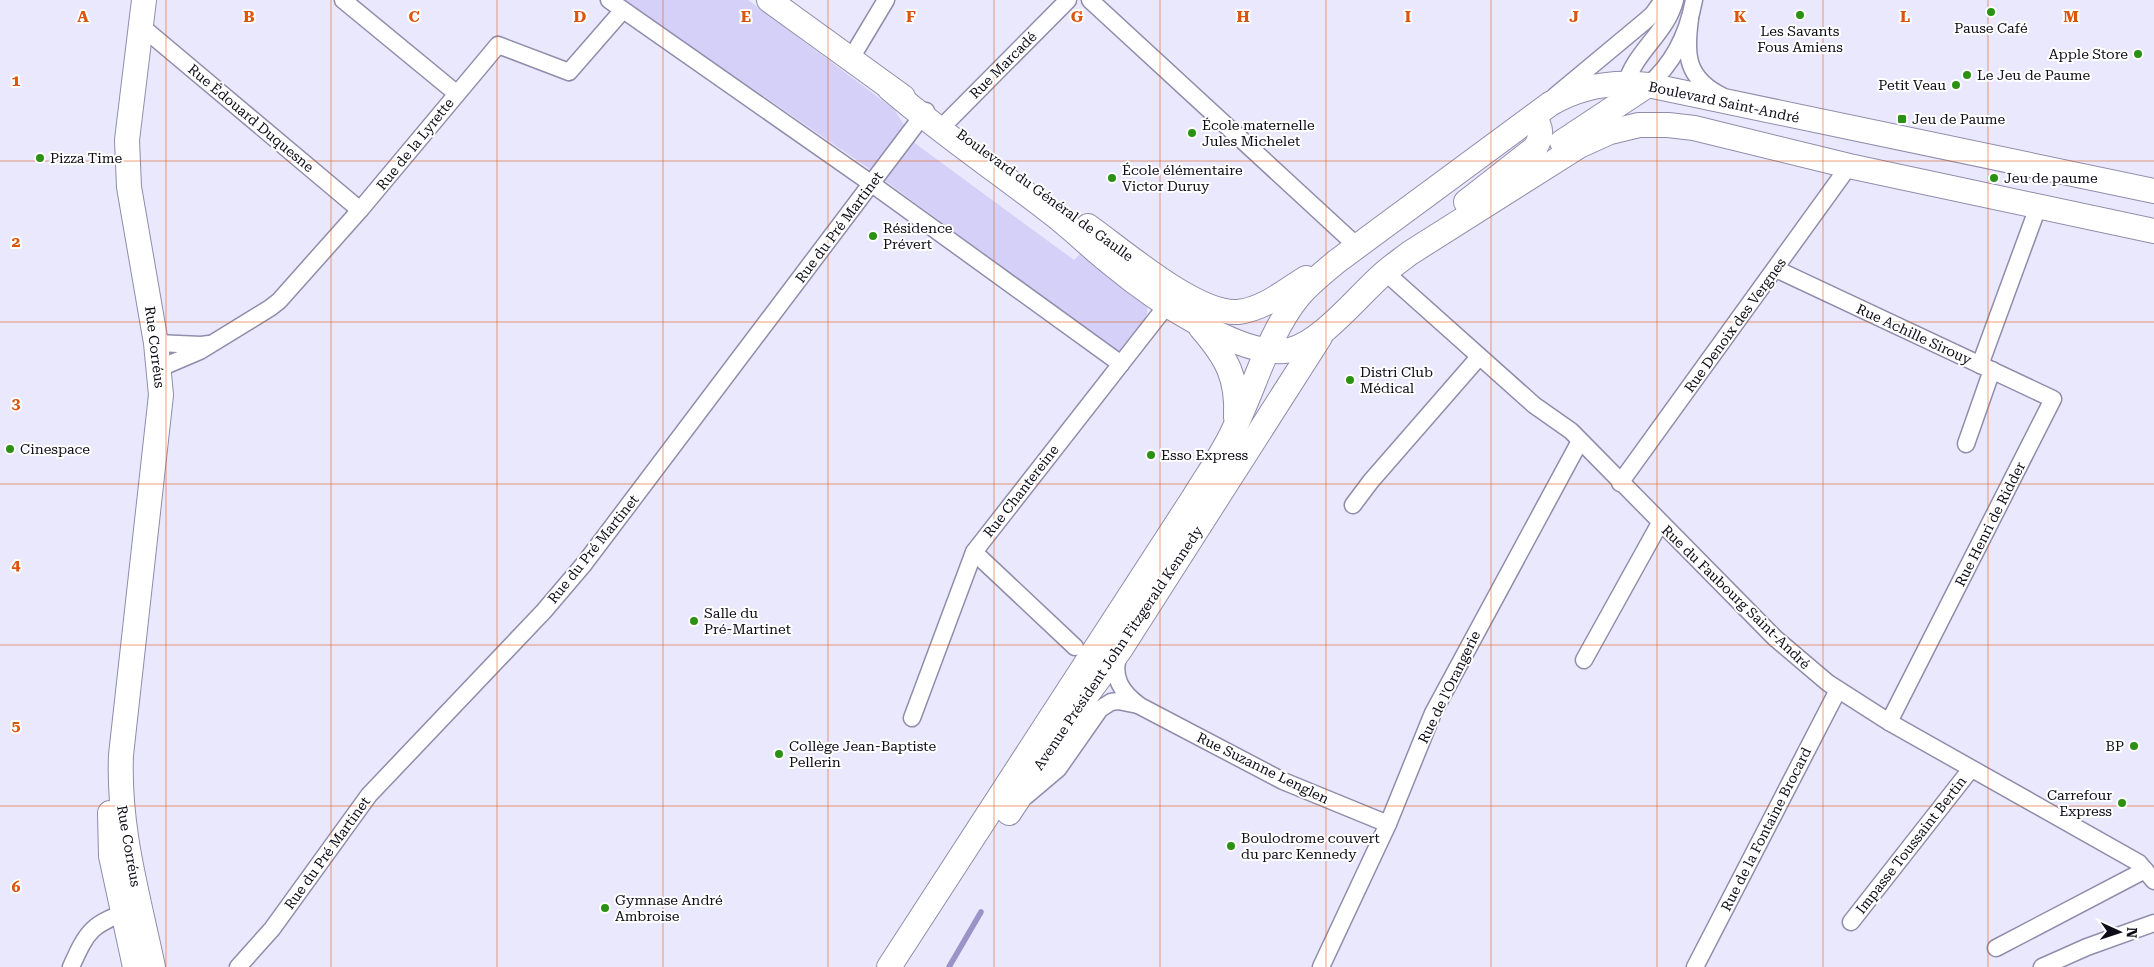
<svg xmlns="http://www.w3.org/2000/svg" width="2154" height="967" font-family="'Roboto Serif',serif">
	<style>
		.green { fill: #d5d0f7 }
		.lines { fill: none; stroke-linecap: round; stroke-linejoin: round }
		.stream { stroke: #9b93c8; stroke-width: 5.5 }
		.street-casing { stroke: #908cab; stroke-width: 19 }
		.secondary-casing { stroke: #908cab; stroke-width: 26 }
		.street { stroke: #fff; stroke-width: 16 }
		.secondary { stroke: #fff; stroke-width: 24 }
		.grid { fill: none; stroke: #dd550d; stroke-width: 1; stroke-opacity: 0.55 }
		.poi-dot { fill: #2b9113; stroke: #fff; stroke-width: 2 }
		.labels { text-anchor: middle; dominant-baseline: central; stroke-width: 4; stroke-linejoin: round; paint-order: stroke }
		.poi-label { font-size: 14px; fill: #0e0c17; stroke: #fff; text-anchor: start }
		.street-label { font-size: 14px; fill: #0e0c17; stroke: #fff }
		.grid-label { font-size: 16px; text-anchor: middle; font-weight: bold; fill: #dd550d; stroke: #fff; stroke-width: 4; stroke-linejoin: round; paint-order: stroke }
	</style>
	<rect width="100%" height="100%" fill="#eae8fd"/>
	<path class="green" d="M 624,0 L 748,0 L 894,109 L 916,144 L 1074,260 L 1080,254 L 1145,298 C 1154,322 1134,335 1120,352 L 1117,352 L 864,165 Z"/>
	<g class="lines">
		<path class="stream" d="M 949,967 L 981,912"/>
		<g class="street-casing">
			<g id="street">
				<path d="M 343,0 L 456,93"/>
				<path d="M 609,0 L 872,184 L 1121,364"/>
				<path d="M 1090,0 L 1358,247"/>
				<path d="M 1690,19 C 1685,55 1686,78 1722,96"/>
				<path d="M 141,26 L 360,210"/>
				<path d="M 850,60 L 886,0"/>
				<path d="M 1626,84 C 1635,51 1667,33 1675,0"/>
				<path d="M 1648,85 C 1674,63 1688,32 1694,0"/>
				<path d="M 1555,96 L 1644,22 L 1653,14 L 1663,0"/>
				<path d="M 939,130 L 1068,0"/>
				<path d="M 1776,269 L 2053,399 L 1889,722"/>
				<path d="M 1385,272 L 1534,405 L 1571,431 L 1775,638 L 1828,683 L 1889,722 L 2139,863 L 2154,881"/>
				<path d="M 156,343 L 201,345 L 209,344"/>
				<path d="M 1980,365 L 2038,207"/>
				<path d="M 160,368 L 200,351 L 270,308 L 279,301 L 360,210 L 498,45 L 569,72 L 623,10"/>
				<path d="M 1966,444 L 1992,370"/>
				<path d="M 1620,483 L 1849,166"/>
				<path d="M 1353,505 L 1371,481 L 1479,357"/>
				<path d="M 974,552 L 1075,647"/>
				<path d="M 1119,653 C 1111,677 1121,692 1140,706 L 1283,781 L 1388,824"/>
				<path d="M 1584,660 L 1660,523"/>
				<path d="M 912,718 L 974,552 L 1174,296"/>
				<path d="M 1026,796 L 1058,769 L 1100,709 L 1111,702 L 1118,701 L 1138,705"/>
				<path d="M 1851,922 L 1971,769"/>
				<path d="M 1996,948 L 2145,870"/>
				<path d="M 71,967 C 88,929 92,924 132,910"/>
				<path d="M 238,967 L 272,929 L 369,795 L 544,611 L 584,564 L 926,111"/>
				<path d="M 1321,967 L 1388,824 L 1433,713 L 1580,441"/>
				<path d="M 1695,967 L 1838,690"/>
				<path d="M 2042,967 L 2087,947 L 2154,923"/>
			</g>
		</g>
		<g class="secondary-casing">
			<g id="secondary">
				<path d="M 144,0 L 127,140 L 129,187 L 156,343 L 161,395 L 121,755 C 118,829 138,895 153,967"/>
				<path d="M 769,0 L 903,97"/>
				<path d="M 890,89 C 941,133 996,170 1049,211 C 1072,228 1091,248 1113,265 C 1149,295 1243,361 1290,350 C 1322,342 1358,296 1383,274 C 1392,266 1401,260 1410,253 L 1579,146 L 1610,132 L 1639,125 L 1668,125 L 1694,128 L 1849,166 L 2154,231"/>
				<path d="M 1562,142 L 1648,85"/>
				<path d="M 1466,202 L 1535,148 C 1543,136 1541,127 1534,116"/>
				<path d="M 1088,226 C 1122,250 1196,315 1238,312 C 1264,309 1285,291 1306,278"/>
				<path d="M 1201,328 C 1227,358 1238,378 1236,417"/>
				<path d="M 110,813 L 111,856 L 135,967"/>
				<path d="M 1009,813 L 1086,696 L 1120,650 L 1320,337"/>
				<path d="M 889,967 L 1194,497 C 1208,474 1224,452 1235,427 C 1256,384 1268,334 1299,296 C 1310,283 1323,273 1336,262 L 1550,104 C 1580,86 1614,81 1648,85 L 2154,191"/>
			</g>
		</g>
		<use href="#street" class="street"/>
		<use href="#secondary" class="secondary"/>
	</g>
	<path class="grid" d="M 166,0 L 166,967M 331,0 L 331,967M 497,0 L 497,967M 663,0 L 663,967M 828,0 L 828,967M 994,0 L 994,967M 1160,0 L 1160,967M 1326,0 L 1326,967M 1491,0 L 1491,967M 1657,0 L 1657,967M 1823,0 L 1823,967M 1988,0 L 1988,967M 0,161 L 2154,161M 0,322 L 2154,322M 0,484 L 2154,484M 0,645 L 2154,645M 0,806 L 2154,806"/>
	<g class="poi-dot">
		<circle cx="1991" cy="12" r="5"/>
		<circle cx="1800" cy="15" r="5"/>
		<circle cx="2138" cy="54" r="5"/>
		<circle cx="1967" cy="75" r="5"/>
		<circle cx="1956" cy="85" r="5"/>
		<rect x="1897" y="114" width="10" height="10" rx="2.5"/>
		<circle cx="1192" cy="133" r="5"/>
		<circle cx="40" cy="158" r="5"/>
		<circle cx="1112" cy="178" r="5"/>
		<circle cx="1994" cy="178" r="5"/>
		<circle cx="873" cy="236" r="5"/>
		<circle cx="1350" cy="380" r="5"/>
		<circle cx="10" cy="449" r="5"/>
		<circle cx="1151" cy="455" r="5"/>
		<circle cx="694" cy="621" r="5"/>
		<circle cx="2134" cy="746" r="5"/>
		<circle cx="779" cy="754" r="5"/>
		<circle cx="2122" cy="803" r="5"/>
		<circle cx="1231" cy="846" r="5"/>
		<circle cx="605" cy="908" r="5"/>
	</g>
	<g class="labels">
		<g class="poi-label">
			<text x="1991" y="28" text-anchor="middle">Pause Café</text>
			<text x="1800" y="31" text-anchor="middle">Les Savants<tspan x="1800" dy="16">Fous Amiens</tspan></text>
			<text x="2128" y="54" text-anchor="end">Apple Store</text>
			<text x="1977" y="75">Le Jeu de Paume</text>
			<text x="1946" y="85" text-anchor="end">Petit Veau</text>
			<text x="1912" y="119">Jeu de Paume</text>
			<text x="1202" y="125">École maternelle<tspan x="1202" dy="16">Jules Michelet</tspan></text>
			<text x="50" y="158">Pizza Time</text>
			<text x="1122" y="170">École élémentaire<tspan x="1122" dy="16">Victor Duruy</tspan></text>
			<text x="2004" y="178">Jeu de paume</text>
			<text x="883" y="228">Résidence<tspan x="883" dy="16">Prévert</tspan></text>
			<text x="1360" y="372">Distri Club<tspan x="1360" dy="16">Médical</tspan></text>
			<text x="20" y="449">Cinespace</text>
			<text x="1161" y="455">Esso Express</text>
			<text x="704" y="613">Salle du<tspan x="704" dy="16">Pré-Martinet</tspan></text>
			<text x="789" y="746">Collège Jean-Baptiste<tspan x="789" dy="16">Pellerin</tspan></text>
			<text x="2124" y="746" text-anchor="end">BP</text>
			<text x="2112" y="795" text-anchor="end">Carrefour<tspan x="2112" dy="16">Express</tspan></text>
			<text x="1241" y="838">Boulodrome couvert<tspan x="1241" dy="16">du parc Kennedy</tspan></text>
			<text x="615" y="900">Gymnase André<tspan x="615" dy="16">Ambroise</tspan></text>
		</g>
		<g class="street-label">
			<text transform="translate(1003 65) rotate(-45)">Rue Marcadé</text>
			<text transform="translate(1724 102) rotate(12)">Boulevard Saint-André</text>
			<text transform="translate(251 118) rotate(40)">Rue Édouard Duquesne</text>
			<text transform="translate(415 144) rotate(-51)">Rue de la Lyrette</text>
			<text transform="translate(1045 195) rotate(36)">Boulevard du Général de Gaulle</text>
			<text transform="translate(839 227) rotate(-53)">Rue du Pré Martinet</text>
			<text transform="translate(1735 325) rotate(-54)">Rue Denoix des Vergnes</text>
			<text transform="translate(1914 334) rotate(25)">Rue Achille Sirouy</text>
			<text transform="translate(155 347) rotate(83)">Rue Corréus</text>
			<text transform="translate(1021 491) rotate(-52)">Rue Chantereine</text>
			<text transform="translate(1990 524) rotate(-63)">Rue Henri de Ridder</text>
			<text transform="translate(593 549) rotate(-51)">Rue du Pré Martinet</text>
			<text transform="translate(1736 597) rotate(44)">Rue du Faubourg Saint-André</text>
			<text transform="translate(1118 648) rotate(-56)">Avenue Président John Fitzgerald Kennedy</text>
			<text transform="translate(1449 687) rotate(-64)">Rue de l'Orangerie</text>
			<text transform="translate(1263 768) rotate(26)">Rue Suzanne Lenglen</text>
			<text transform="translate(1766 829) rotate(-63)">Rue de la Fontaine Brocard</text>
			<text transform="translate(1911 845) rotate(-52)">Impasse Toussaint Bertin</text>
			<text transform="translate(129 846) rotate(80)">Rue Corréus</text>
			<text transform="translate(327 853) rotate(-54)">Rue du Pré Martinet</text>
		</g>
	</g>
	<g class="grid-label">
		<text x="83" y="22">A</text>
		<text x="249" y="22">B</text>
		<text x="414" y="22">C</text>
		<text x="580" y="22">D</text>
		<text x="746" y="22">E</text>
		<text x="911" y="22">F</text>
		<text x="1077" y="22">G</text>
		<text x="1243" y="22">H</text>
		<text x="1408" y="22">I</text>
		<text x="1574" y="22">J</text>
		<text x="1740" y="22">K</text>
		<text x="1905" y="22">L</text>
		<text x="2071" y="22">M</text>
		<text x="16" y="86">1</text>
		<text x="16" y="247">2</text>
		<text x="16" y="409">3</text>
		<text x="16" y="570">4</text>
		<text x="16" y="731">5</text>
		<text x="16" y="892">6</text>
	</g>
	<g transform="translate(2119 932) rotate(93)" stroke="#ffffff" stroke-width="4" paint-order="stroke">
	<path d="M0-4L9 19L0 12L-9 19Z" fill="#0e0c17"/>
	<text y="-8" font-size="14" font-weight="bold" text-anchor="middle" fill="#0e0c17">N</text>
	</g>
</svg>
